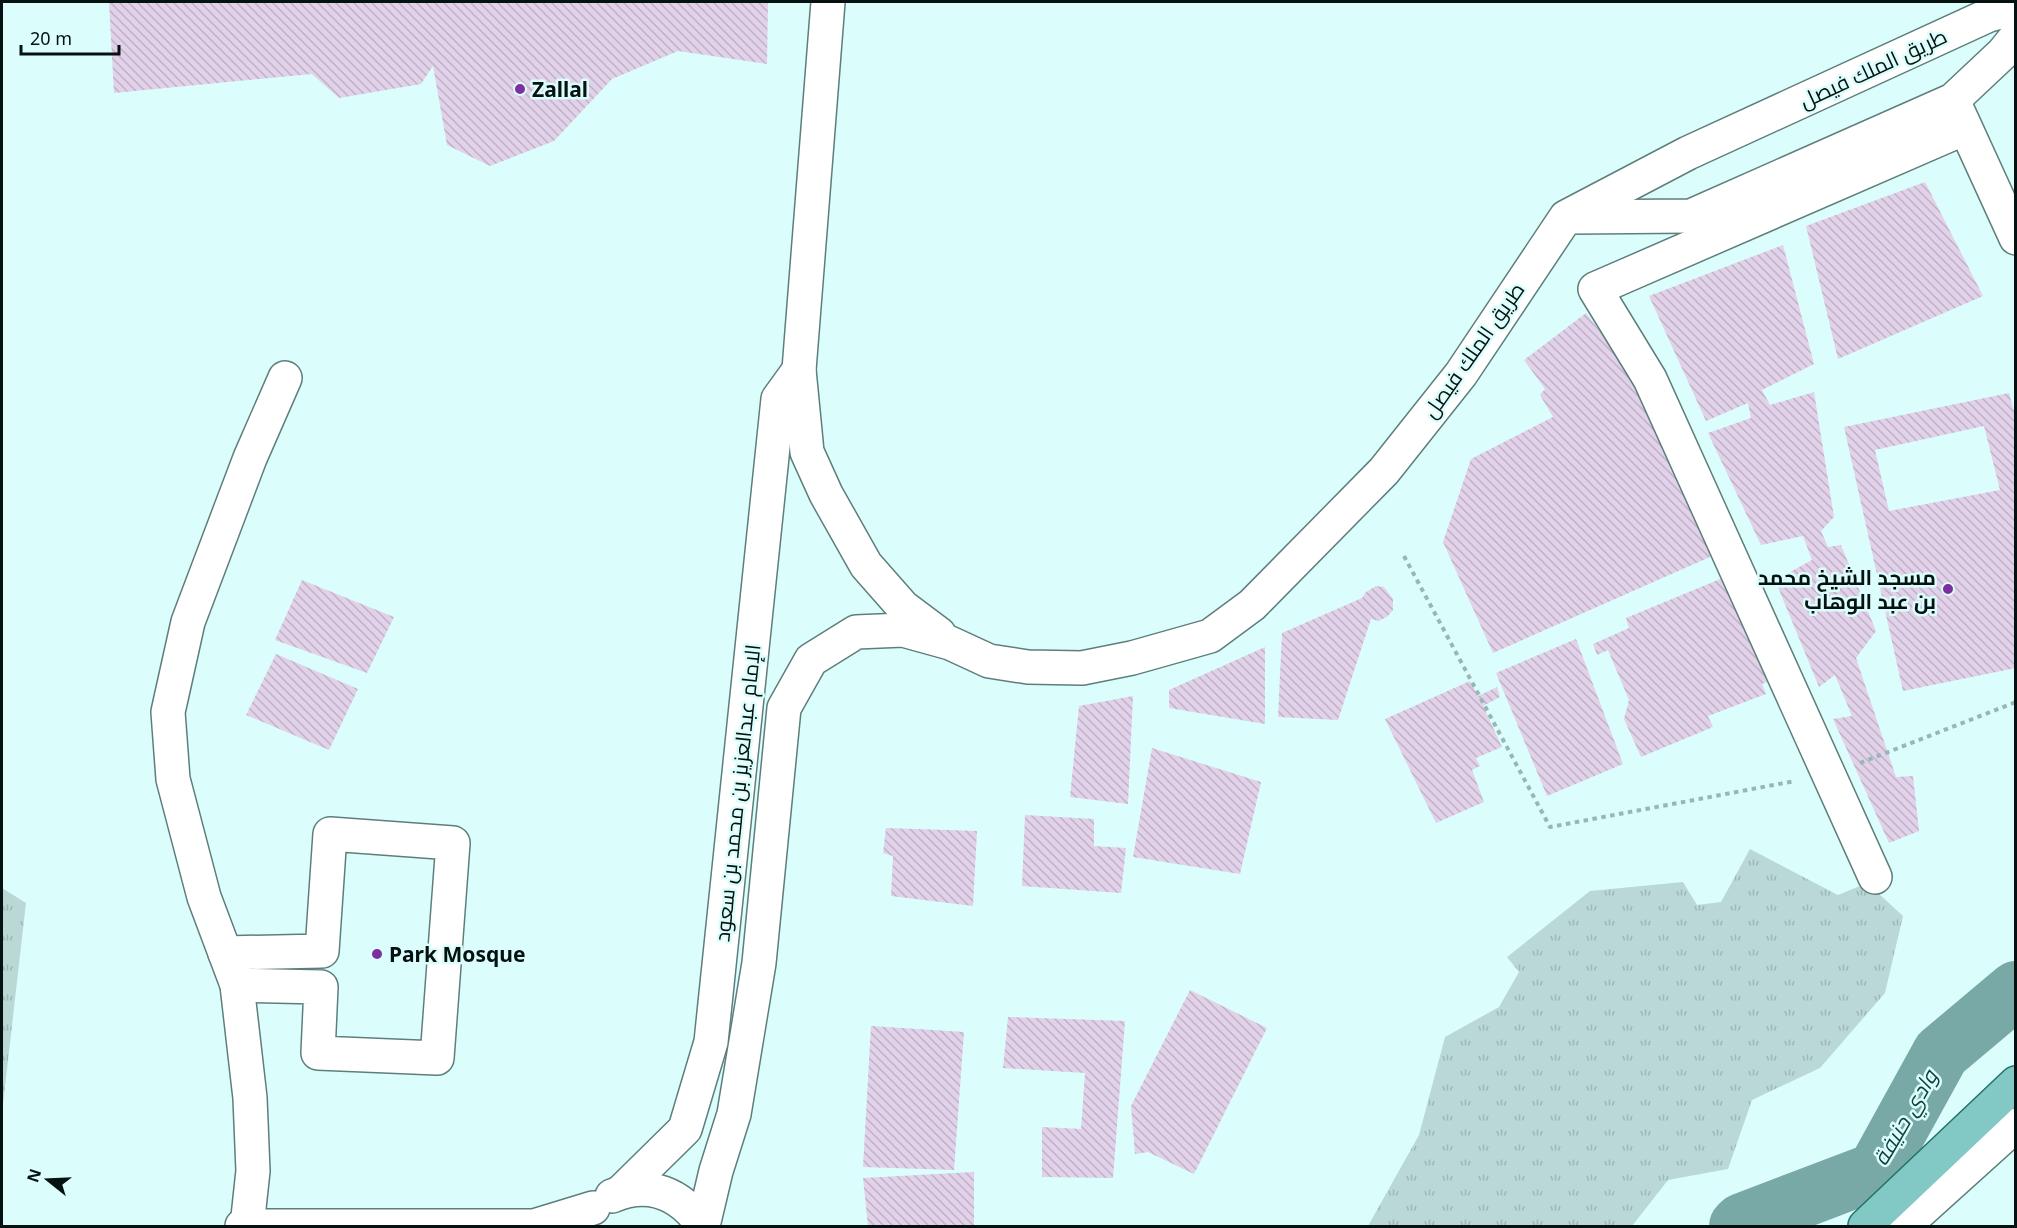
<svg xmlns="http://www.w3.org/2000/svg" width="2017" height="1228" font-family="'Noto Sans',Cairo,sans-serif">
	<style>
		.park { fill: url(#park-tufts) }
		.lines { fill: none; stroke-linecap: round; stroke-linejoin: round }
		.river { stroke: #79a9a6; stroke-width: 58 }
		.building { fill: url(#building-back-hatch); fill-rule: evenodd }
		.minor-casing { stroke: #5e7e7c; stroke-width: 36 }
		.major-casing { stroke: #21716d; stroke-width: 36 }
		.path { stroke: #9ab6b4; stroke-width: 4; stroke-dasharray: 4.5 4.5; stroke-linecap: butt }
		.minor { stroke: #fff; stroke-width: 33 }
		.major { stroke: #82c8c5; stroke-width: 33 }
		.poi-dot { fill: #7d2e9f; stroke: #dbfefc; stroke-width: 2 }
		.labels { text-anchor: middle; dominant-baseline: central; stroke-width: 5; stroke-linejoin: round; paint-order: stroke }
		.street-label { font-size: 21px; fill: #061211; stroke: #dbfefc }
		.poi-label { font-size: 21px; font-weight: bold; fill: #061211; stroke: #dbfefc; text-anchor: start }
		.water-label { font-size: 22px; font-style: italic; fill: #103e3c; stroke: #dbfefc }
	</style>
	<defs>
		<pattern id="park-tufts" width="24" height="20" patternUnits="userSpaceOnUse" patternTransform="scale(1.5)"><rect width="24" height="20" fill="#bad8d6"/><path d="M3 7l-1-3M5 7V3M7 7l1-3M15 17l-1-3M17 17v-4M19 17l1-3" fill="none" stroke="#9eb8b7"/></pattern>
		<pattern id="building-back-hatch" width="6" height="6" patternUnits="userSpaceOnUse" patternTransform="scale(1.5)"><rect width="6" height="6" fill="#e1d1e9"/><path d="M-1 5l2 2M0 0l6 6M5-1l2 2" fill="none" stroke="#c0b2c7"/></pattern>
	</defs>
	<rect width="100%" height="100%" fill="#dbfefc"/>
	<g class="park">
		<path d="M 1750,849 L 1838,895 L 1867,883 L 1903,916 L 1885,993 L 1820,1068 L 1752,1100 L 1728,1169 L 1668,1180 L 1632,1226 L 1368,1226 L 1419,1135 L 1445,1037 L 1499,1007 L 1519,972 L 1507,957 L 1590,891 L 1683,882 L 1697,905 L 1721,902 Z"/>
		<path d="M 2,888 L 26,903 L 2,1113 Z"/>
	</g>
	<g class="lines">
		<path class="river" d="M 1738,1226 L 1742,1222 L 1876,1171 L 1941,1053 L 2016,990"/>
	</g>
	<g class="building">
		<path d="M 109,2 L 768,2 L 767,64 L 678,51 L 612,79 L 554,141 L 490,166 L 447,145 L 433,66 L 421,84 L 339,98 L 312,74 L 114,93 Z"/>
		<path d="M 1925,182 L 1983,296 L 1838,359 L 1806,226 Z"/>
		<path d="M 1783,245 L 1814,364 L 1762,390 L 1770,405 L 1814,392 L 1834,517 L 1821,531 L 1828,547 L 1841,545 L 1876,631 L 1856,658 L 1896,777 L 1913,776 L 1919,831 L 1889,843 L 1833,719 L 1852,716 L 1835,675 L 1819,687 L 1775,580 L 1812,560 L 1803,536 L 1761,545 L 1708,433 L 1751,418 L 1748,403 L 1706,421 L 1649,296 Z"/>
		<path d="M 1586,313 L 1647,393 L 1719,553 L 1493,653 L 1443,542 L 1471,459 L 1553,417 L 1540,395 L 1545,389 L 1524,360 Z"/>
		<path d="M 2009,393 L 2016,418 L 2016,668 L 1903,691 L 1844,427 ZM 1984,426 L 2000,490 L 1889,511 L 1875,450 Z"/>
		<path d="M 1725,577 L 1770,681 L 1762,684 L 1766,694 L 1708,716 L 1713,727 L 1641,757 L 1624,719 L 1629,700 L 1608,650 L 1597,655 L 1593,644 L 1629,628 L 1626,618 Z"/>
		<path d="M 302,580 L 394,617 L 367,673 L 275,640 Z"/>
		<path d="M 1376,586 L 1384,587 L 1393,599 L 1393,610 L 1388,616 L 1379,621 L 1371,619 L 1338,720 L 1278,717 L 1282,633 L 1362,598 L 1366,592 Z"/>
		<path d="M 1576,639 L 1623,764 L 1547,796 L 1496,673 Z"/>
		<path d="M 1265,647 L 1265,724 L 1169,708 L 1169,690 Z"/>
		<path d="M 276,654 L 358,689 L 329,750 L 246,715 Z"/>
		<path d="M 1470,681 L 1478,696 L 1497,687 L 1500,697 L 1483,706 L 1502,747 L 1476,758 L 1480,766 L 1472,770 L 1484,802 L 1436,823 L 1385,719 Z"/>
		<path d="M 1133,696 L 1128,804 L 1070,797 L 1079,706 Z"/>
		<path d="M 1152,748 L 1261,782 L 1240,874 L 1133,857 Z"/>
		<path d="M 1025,815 L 1094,819 L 1094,846 L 1126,848 L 1121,893 L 1022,886 Z"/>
		<path d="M 886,828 L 977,831 L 973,906 L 891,896 L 893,856 L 883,853 Z"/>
		<path d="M 1190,990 L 1267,1028 L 1194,1174 L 1148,1152 L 1135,1154 L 1131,1106 Z"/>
		<path d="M 1008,1017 L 1125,1021 L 1113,1178 L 1042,1177 L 1042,1127 L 1081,1129 L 1085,1073 L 1003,1068 Z"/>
		<path d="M 871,1026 L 964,1032 L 954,1170 L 863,1167 Z"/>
		<path d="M 974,1172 L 974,1226 L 868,1226 L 863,1178 Z"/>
	</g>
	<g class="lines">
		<g class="minor-casing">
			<g id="minor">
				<path d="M 828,2 L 799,370 L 807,452 L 826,494 L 866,565 L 903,607 L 939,634"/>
				<path d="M 1957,109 L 2016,238"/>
				<path d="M 1570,217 L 1691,216 L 1953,100 L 2003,53 L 2016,37"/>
				<path d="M 1875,877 L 1650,379 L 1595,289 L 1965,128"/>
				<path d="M 225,953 L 322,951 L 330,834 L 453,843 L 437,1058 L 318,1053 L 321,987 L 237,985"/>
				<path d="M 621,1192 L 685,1129 L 711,1042 L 778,399 L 799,370"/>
				<path d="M 612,1196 C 649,1180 681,1194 703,1226"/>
				<path d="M 242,1226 L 534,1226 L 593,1208"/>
				<path d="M 247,1226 L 253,1171 L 250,1098 L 237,985 L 204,897 L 173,779 L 168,712 L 188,622 L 250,458 L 285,378"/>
				<path d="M 703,1226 L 716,1171 L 734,1114 L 759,963 L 784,708 L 811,660 L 856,632 L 903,630 L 950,643 L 989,661 L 1028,667 L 1082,668 L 1132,658 L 1210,636 L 1252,605 L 1384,471 L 1461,374 L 1566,217 L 1688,153 L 1989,15 L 2016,8"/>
				<path d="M 1904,1226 L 2016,1125"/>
			</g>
		</g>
		<g class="major-casing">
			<path id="major" d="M 1865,1226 L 2016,1083"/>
		</g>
		<g class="path">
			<path d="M 1404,556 L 1550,827 L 1795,781"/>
			<path d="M 1860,763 L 2016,702"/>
		</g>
		<use href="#minor" class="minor"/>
		<use href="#major" class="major"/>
	</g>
	<g class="poi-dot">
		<circle cx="520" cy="89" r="6"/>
		<circle cx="1948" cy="589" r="6"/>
		<circle cx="377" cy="954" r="6"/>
	</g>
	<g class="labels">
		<g class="street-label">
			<text transform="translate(1873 68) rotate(-25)">طريق الملك فيصل</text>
			<text transform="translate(1473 350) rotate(-55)">طريق الملك فيصل</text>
			<text transform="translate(737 793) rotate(-84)">الإمام عبدالعزيز بن محمد بن سعود</text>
		</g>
		<g class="poi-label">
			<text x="532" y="89">Zallal</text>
			<text x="1936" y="577" text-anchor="end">مسجد الشيخ محمد<tspan x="1936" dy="24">بن عبد الوهاب</tspan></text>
			<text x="389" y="954">Park Mosque</text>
		</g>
		<g class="water-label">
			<text transform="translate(1904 1117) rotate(-60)">وادي حنيفة</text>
		</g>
	</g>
	<rect width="2017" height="1228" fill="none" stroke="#061211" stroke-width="6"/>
	<g transform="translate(48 1180) rotate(288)" stroke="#dbfefc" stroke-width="4.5" paint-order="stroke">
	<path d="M0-4.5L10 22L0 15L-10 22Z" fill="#061211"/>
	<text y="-9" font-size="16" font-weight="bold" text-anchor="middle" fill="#061211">N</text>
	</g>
	<path d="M21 45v9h98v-9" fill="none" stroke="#061211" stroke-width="3"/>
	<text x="30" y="45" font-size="18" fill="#061211" stroke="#dbfefc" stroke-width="4.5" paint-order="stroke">20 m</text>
</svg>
